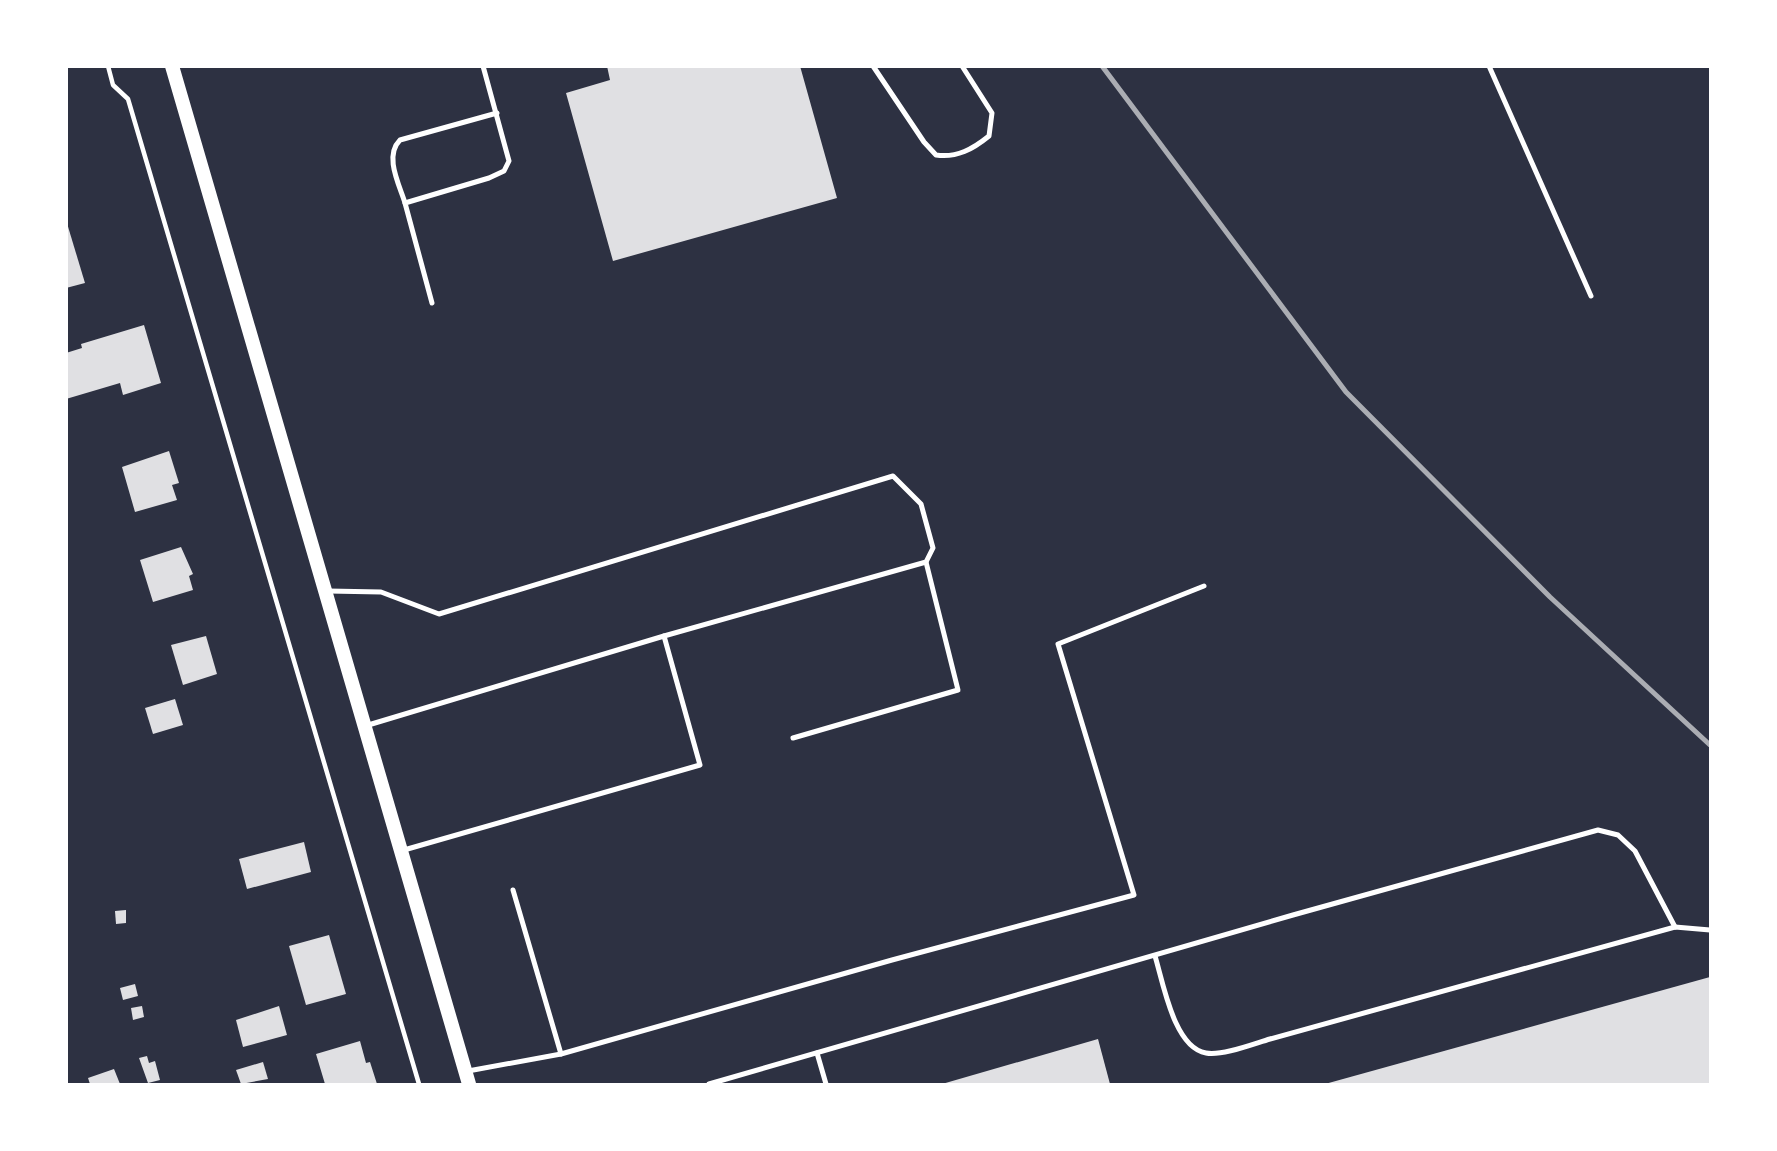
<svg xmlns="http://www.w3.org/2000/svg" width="1777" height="1151" font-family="Helvetica,sans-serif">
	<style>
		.building { fill: #e0e0e3 }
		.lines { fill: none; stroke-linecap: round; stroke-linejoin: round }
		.path { stroke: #fff; stroke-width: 4.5 }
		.service { stroke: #fff; stroke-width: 5 }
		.secondary { stroke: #fff; stroke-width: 14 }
		.rail { stroke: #abadb3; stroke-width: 5 }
	</style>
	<rect width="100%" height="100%" fill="#2d3142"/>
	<g class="building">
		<path d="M 607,66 L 800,66 L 837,198 L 613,261 L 566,93 L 610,80 Z"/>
		<path d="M 66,220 L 85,283 L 66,288 Z"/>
		<path d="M 144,325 L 161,383 L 123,395 L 120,383 L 66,399 L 66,353 L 82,348 L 81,344 Z"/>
		<path d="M 169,451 L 179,483 L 172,485 L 177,500 L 135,512 L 122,467 Z"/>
		<path d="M 181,547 L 193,574 L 189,576 L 193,590 L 153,602 L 140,560 Z"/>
		<path d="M 206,636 L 217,674 L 183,685 L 171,645 Z"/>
		<path d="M 175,699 L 183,725 L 153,734 L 145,708 Z"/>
		<path d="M 304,842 L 311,872 L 247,889 L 239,859 Z"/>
		<path d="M 126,910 L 126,923 L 116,924 L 115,911 Z"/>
		<path d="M 329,935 L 346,994 L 306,1005 L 289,946 Z"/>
		<path d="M 1710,977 L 1710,1084 L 1325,1084 Z"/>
		<path d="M 135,984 L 138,996 L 123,1000 L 120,988 Z"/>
		<path d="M 142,1006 L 144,1017 L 133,1020 L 131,1008 Z"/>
		<path d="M 279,1006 L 287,1035 L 243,1047 L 236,1020 Z"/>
		<path d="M 1098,1039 L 1110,1084 L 942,1084 Z"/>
		<path d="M 360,1041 L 366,1063 L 370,1062 L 377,1084 L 325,1084 L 316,1054 Z"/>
		<path d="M 147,1056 L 149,1063 L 155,1061 L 160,1080 L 148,1083 L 139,1058 Z"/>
		<path d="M 263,1062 L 268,1079 L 241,1084 L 236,1070 Z"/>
		<path d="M 114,1069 L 120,1084 L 90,1084 L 88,1078 Z"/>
	</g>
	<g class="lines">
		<path class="path" d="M 108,66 L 113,85 L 128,99 L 419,1084"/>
		<g class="service">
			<path d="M 873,66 L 924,142 L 936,155 C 957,158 973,149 989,136 L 992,113 L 962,66"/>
			<path d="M 1489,66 L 1591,296"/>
			<path d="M 405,203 C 399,184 384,156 400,140 L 497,113"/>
			<path d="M 432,303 L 405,203 L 489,178 L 504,171 L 509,161 L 483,66"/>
			<path d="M 328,591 L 381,592 L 439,614 L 893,476 L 921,504 L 933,548 L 926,562 L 664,636"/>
			<path d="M 365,726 L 664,636 L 700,765 L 404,850"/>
			<path d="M 793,738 L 958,690 L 926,562"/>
			<path d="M 513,890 L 561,1054"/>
			<path d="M 1155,956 C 1163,982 1174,1048 1206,1053 C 1222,1056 1253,1044 1270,1039 L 1675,927 L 1710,930"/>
			<path d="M 817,1053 L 826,1084"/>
			<path d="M 468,1071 L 561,1054 L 892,960 L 1134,895 L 1058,644 L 1204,586"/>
			<path d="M 709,1084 L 1293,915 L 1598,830 L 1618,835 L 1635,851 L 1675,927"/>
		</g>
		<path class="secondary" d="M 172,66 L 469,1084"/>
		<path class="rail" d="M 1102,66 L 1346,392 L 1550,597 L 1710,745"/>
	</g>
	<rect width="1777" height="1151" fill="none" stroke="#ffffff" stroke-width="136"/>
</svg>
